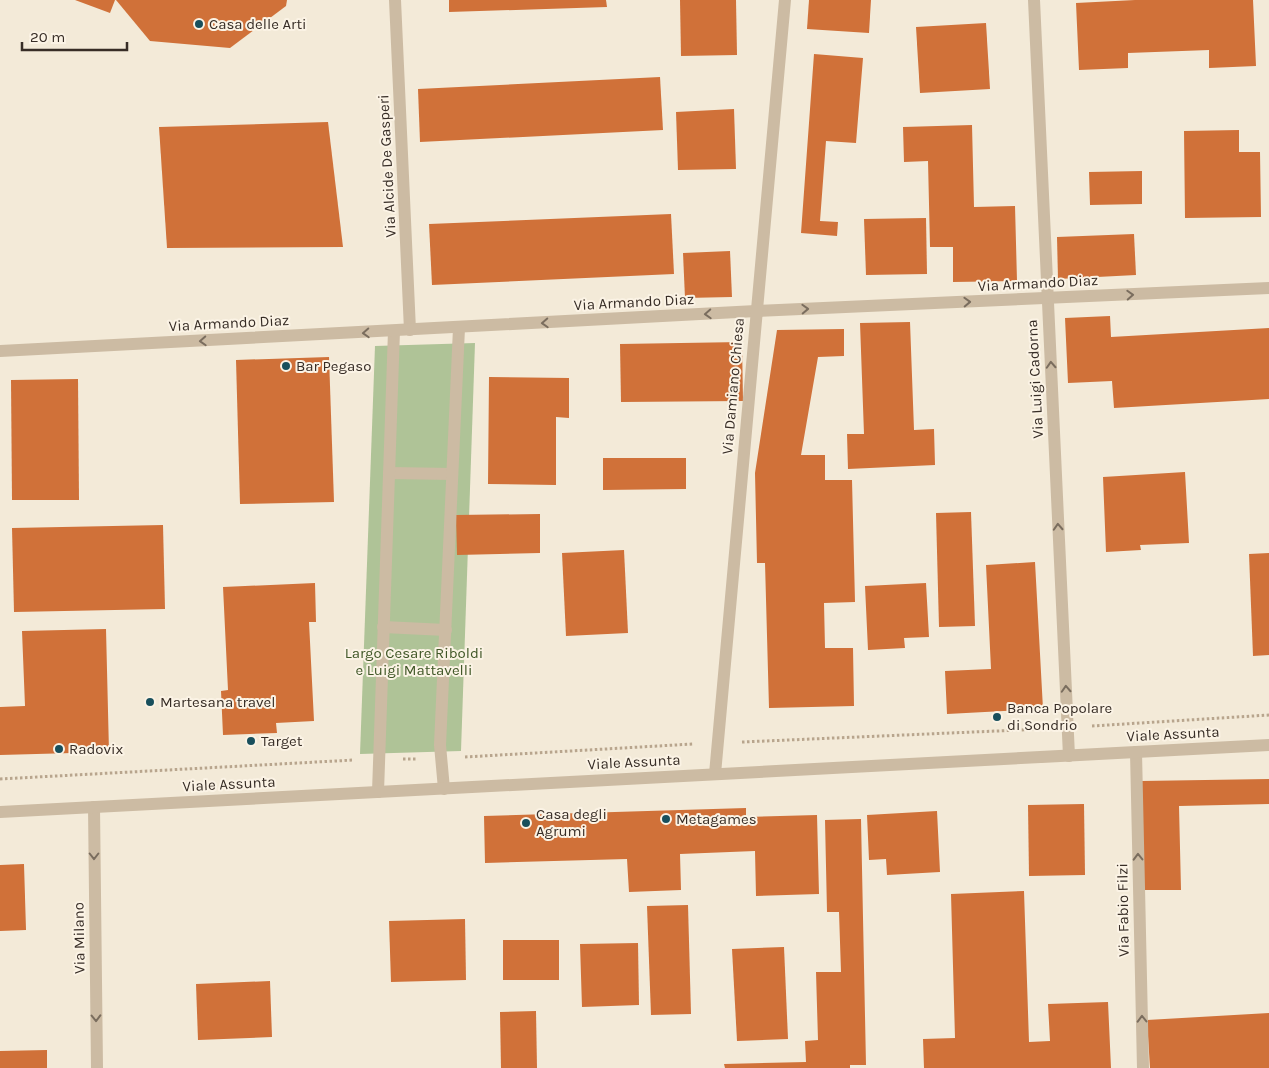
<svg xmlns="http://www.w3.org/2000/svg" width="1269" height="1068" font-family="Karla,sans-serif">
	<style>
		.green { fill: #afc397 }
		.building { fill: #d07139 }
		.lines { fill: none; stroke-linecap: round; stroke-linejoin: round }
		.path { stroke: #b8a58d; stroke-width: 3; stroke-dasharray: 2.5 2.5; stroke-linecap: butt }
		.pedestrian { stroke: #ccbba3; stroke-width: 12 }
		.minor { stroke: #ccbba3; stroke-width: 12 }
		.oneway { stroke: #7a6d5e }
		.poi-dot { fill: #184f5c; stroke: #fbf3e5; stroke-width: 2 }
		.labels { text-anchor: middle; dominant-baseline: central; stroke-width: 4; stroke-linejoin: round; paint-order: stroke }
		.poi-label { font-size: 15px; fill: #372d26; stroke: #fbf3e5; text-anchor: start }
		.street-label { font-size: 15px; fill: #372d26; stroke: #fbf3e5 }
		.park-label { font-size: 15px; fill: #405727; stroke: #fbf3e5 }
	</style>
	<rect width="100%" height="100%" fill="#f3ead8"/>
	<path class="green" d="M 475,343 L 461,751 L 360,754 L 375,346 Z"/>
	<g class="building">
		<path d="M 75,0 L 115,0 L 110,13 Z"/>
		<path d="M 116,0 L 287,0 L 286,6 L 230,48 L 150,41 Z"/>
		<path d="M 449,0 L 606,0 L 607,7 L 449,12 Z"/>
		<path d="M 680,0 L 736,0 L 737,55 L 681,56 Z"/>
		<path d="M 809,0 L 871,0 L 869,33 L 807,29 Z"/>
		<path d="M 1135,0 L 1253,0 L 1256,66 L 1209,68 L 1209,50 L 1128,53 L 1128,68 L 1079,70 L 1076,3 Z"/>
		<path d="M 986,23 L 990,89 L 920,93 L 916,27 Z"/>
		<path d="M 814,54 L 863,58 L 856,143 L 826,141 L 820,221 L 838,222 L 837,236 L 801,233 Z"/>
		<path d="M 660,77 L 663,130 L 420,142 L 418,89 Z"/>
		<path d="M 734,109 L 736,169 L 678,170 L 676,112 Z"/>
		<path d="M 328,122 L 343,247 L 167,248 L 159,127 Z"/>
		<path d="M 972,125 L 974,207 L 1015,206 L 1017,281 L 953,282 L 953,247 L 930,247 L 928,161 L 904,162 L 903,127 Z"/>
		<path d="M 1239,130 L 1239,152 L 1260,152 L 1261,217 L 1185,218 L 1184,131 Z"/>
		<path d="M 1142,171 L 1142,204 L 1090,205 L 1089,172 Z"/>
		<path d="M 671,214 L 674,274 L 432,285 L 429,224 Z"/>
		<path d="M 926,218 L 927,274 L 866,275 L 864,219 Z"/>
		<path d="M 1134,234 L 1136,275 L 1058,279 L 1057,237 Z"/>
		<path d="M 730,251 L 732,297 L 685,298 L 683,253 Z"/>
		<path d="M 1110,316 L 1111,337 L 1269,328 L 1269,399 L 1114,408 L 1112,381 L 1068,383 L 1065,318 Z"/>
		<path d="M 910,322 L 914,430 L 934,429 L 935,465 L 848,469 L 847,434 L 864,434 L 860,323 Z"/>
		<path d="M 844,329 L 844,356 L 818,357 L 801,455 L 825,455 L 825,480 L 852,480 L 855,602 L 824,603 L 825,648 L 853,648 L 854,706 L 769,708 L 765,563 L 757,563 L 755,473 L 777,330 Z"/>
		<path d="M 742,342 L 743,401 L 621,402 L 620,344 Z"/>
		<path d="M 329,357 L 334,502 L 240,504 L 236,360 Z"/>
		<path d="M 489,377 L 569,378 L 569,418 L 556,417 L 556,485 L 488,484 Z"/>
		<path d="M 78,379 L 79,500 L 12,500 L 11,380 Z"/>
		<path d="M 603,458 L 686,458 L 686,489 L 603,490 Z"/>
		<path d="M 1185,472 L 1189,543 L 1140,545 L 1141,550 L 1106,552 L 1103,477 Z"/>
		<path d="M 971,512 L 975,626 L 939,627 L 936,513 Z"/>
		<path d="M 540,514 L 540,553 L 457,555 L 456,515 Z"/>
		<path d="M 163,525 L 165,609 L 14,612 L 12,528 Z"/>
		<path d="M 624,550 L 628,633 L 566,636 L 562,553 Z"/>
		<path d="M 1269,553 L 1269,655 L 1253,656 L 1249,554 Z"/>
		<path d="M 1035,562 L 1043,709 L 947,714 L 945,671 L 991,669 L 986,565 Z"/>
		<path d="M 315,583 L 316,622 L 309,622 L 314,721 L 276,723 L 277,733 L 223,735 L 221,691 L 228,690 L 223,587 Z"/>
		<path d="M 926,583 L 929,637 L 904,638 L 905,648 L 868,650 L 865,586 Z"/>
		<path d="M 106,629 L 109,752 L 0,755 L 0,707 L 25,706 L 22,631 Z"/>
		<path d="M 1269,779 L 1269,804 L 1179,806 L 1181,890 L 1144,890 L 1141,781 Z"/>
		<path d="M 1084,804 L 1085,875 L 1029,876 L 1028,805 Z"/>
		<path d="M 746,808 L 746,817 L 817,815 L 819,894 L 756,896 L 755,851 L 680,854 L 681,890 L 629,892 L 627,859 L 485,863 L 484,816 Z"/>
		<path d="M 937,811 L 940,872 L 887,875 L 886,859 L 869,860 L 867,815 Z"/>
		<path d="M 861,819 L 866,1065 L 850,1065 L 850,1068 L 725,1068 L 724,1064 L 806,1062 L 805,1041 L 818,1040 L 816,972 L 841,972 L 839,912 L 827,912 L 825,820 Z"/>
		<path d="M 24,864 L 26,930 L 0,931 L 0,865 Z"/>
		<path d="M 1024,891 L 1029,1042 L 1050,1041 L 1048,1004 L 1108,1002 L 1111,1068 L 924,1068 L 923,1039 L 955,1038 L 951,894 Z"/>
		<path d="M 688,905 L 691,1014 L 651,1015 L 647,906 Z"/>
		<path d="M 465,919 L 466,980 L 391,982 L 389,921 Z"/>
		<rect x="503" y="940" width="56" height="40"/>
		<path d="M 638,943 L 639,1005 L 582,1007 L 580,944 Z"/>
		<path d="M 784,947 L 788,1039 L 737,1041 L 732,949 Z"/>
		<path d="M 270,981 L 272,1037 L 198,1040 L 196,984 Z"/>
		<path d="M 536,1011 L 537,1068 L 501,1068 L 500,1012 Z"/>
		<path d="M 1269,1013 L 1269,1068 L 1150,1068 L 1147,1020 Z"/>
		<path d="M 47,1050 L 47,1068 L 0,1068 L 0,1051 Z"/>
	</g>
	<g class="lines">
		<g class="path">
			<path d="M 1092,726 L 1269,715"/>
			<path d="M 742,742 L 1043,729"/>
			<path d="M 465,757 L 693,744"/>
			<path d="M 403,759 L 416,759"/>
			<path d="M 0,779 L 354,760"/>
		</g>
		<g class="pedestrian">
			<path d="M 389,473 L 452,474"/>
			<path d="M 383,627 L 446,630"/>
			<path d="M 444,789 L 440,745 L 459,328"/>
			<path d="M 378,792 L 394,331"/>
		</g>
		<g class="minor">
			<path d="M 395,0 L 410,330"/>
			<path d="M 1034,0 L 1069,756"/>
			<path d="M 0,351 L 756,311 L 1269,288"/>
			<path d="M 1136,752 L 1143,1068"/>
			<path d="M 715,774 L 785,0"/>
			<path d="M 94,807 L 97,1068"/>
			<path d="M 0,812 L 1269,745"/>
		</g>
	</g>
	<defs><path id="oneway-chevron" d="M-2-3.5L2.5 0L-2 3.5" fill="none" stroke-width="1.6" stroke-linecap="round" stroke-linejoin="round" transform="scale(1.25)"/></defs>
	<g class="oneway">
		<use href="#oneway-chevron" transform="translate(1130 295) rotate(-3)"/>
		<use href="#oneway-chevron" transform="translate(967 302) rotate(-2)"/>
		<use href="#oneway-chevron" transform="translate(805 309) rotate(-2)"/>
		<use href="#oneway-chevron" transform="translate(708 314) rotate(177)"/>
		<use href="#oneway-chevron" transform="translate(545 323) rotate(177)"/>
		<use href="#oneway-chevron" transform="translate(366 333) rotate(177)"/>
		<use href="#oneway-chevron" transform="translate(203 341) rotate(177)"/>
		<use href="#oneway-chevron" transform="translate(1051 365) rotate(-93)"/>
		<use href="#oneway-chevron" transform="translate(1058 527) rotate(-93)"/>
		<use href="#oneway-chevron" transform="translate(1066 689) rotate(-93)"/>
		<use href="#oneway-chevron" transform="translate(94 856) rotate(90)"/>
		<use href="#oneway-chevron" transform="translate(1138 857) rotate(-91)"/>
		<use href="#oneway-chevron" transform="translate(96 1018) rotate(89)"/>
		<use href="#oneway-chevron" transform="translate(1142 1019) rotate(-91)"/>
	</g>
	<g class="poi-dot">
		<circle cx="199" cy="24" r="5"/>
		<circle cx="286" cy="366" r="5"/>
		<circle cx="150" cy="702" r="5"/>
		<circle cx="997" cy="717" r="5"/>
		<circle cx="251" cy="741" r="5"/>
		<circle cx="59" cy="749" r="5"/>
		<circle cx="666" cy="819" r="5"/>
		<circle cx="526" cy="823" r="5"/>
	</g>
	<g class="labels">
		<g class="poi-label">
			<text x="209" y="24">Casa delle Arti</text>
			<text x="296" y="366">Bar Pegaso</text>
			<text x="160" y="702">Martesana travel</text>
			<text x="1007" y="708">Banca Popolare<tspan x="1007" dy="17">di Sondrio</tspan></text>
			<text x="261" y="741">Target</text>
			<text x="69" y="749">Radovix</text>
			<text x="536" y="814">Casa degli<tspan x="536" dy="17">Agrumi</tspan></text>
			<text x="676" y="819">Metagames</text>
		</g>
		<g class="street-label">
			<text transform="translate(387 166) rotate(-93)">Via Alcide De Gasperi</text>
			<text transform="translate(1038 283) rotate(-3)">Via Armando Diaz</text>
			<text transform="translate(634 302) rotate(-3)">Via Armando Diaz</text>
			<text transform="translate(229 323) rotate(-3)">Via Armando Diaz</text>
			<text transform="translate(1035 379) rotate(-93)">Via Luigi Cadorna</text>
			<text transform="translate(733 386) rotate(-85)">Via Damiano Chiesa</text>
			<text transform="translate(1173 734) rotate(-3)">Viale Assunta</text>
			<text transform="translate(634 762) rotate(-3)">Viale Assunta</text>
			<text transform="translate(229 784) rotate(-3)">Viale Assunta</text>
			<text transform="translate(1123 910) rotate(-91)">Via Fabio Filzi</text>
			<text transform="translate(79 938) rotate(-91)">Via Milano</text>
		</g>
		<g class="park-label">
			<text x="414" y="653">Largo Cesare Riboldi<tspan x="414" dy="17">e Luigi Mattavelli</tspan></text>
		</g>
	</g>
	<path d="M22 42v8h105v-8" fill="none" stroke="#372d26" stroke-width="2.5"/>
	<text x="30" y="42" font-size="15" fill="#372d26" stroke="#fbf3e5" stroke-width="4" paint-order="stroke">20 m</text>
</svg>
